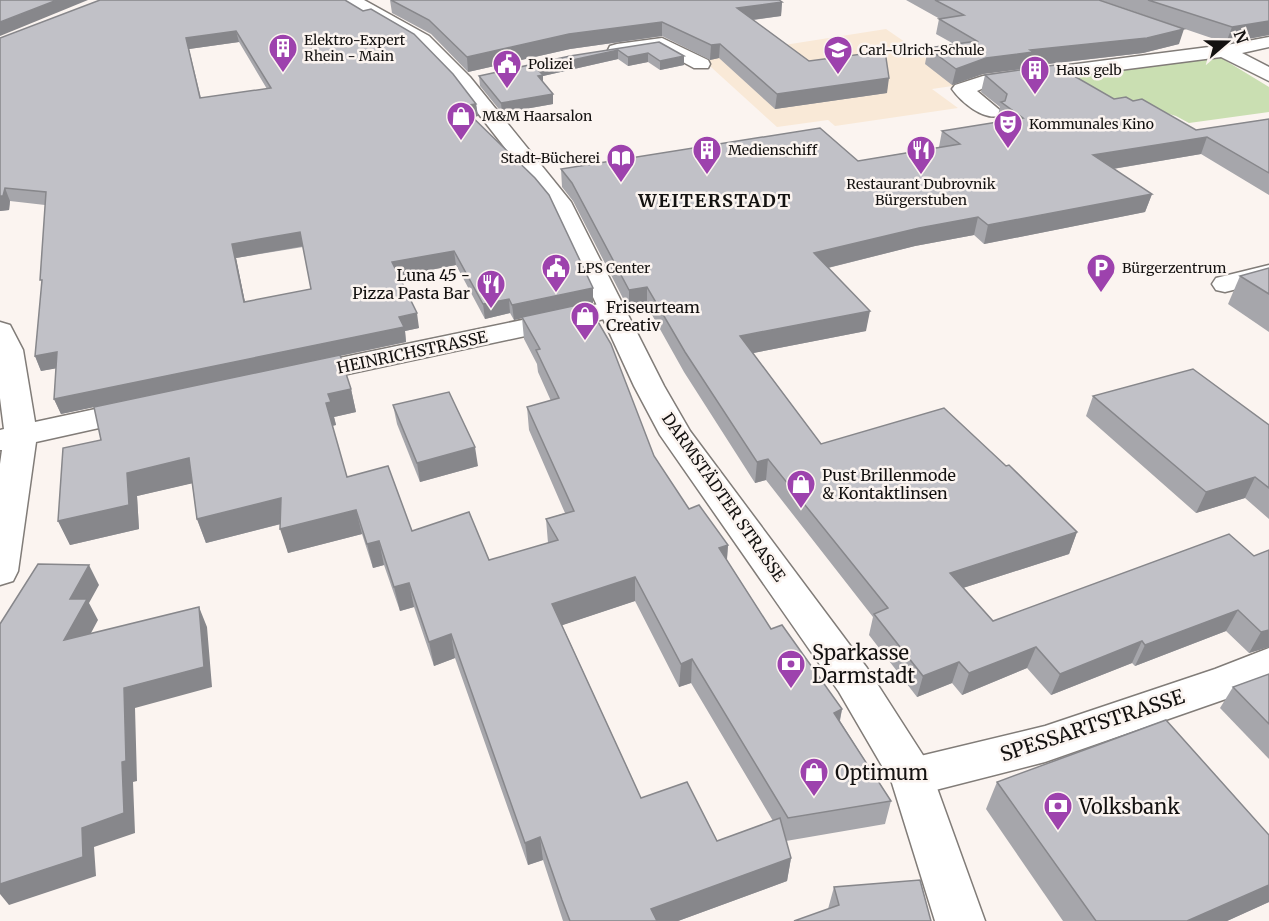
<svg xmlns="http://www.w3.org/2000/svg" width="1269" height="921" font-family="Merriweather,serif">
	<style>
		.education { fill: #f9e9d7 }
		.green { fill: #cadfb2 }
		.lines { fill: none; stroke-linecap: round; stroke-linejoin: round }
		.street-casing { stroke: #817c78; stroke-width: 3 }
		.secondary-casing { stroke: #817c78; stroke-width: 3 }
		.street { fill: #fff; fill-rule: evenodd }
		.secondary { fill: #fff; fill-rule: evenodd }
		.wall { fill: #a6a6ab; fill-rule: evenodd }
		.shaded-wall { fill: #87878b }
		.building { fill: #c1c1c7; stroke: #87878b; stroke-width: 1.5; fill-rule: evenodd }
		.labels { text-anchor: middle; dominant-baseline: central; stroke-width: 5; stroke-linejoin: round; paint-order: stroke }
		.far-poi-label { font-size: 14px; fill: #131110; stroke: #fbf4f0; text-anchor: start }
		.poi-label { font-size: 16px; fill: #131110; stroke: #fbf4f0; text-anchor: start }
		.street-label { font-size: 16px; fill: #131110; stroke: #fbf4f0 }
		.far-district-label { font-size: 18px; font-weight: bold; letter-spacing: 1.5px; fill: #131110; stroke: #fbf4f0 }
		.near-poi-label { font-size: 20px; fill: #131110; stroke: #fbf4f0; text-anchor: start }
		.near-street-label { font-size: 20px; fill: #131110; stroke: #fbf4f0 }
	</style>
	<rect width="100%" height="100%" fill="#fbf4f0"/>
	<path class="education" d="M 886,29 L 966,84 L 932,89 L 958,108 L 835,126 L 828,120 L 777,127 L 701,58 Z"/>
	<path class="green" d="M 1218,56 L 1269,87 L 1269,112 L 1189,123 L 1176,116 L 1119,99 L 1084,104 L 1048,80 Z"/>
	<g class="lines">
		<g class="street-casing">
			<g id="street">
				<path d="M 1269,37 L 1269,47 L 1242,53 L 1269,67 L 1269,81 L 1221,57 L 986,87 L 977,91 L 1002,112 L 999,116 C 983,120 961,102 952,89 L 955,85 L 983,76 L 1209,47 L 1218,42 L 1227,45 Z"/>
				<path d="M 662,38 L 708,60 L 710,64 L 708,68 L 694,68 L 659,49 L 617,56 L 610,54 L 608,50 L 610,46 L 617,44 Z"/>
				<path d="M 1269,265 L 1269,281 L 1225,292 L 1216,290 L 1212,284 L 1216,278 Z"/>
				<path d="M 613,301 L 623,303 L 627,309 L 623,315 L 301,384 L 290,381 L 286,375 L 290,369 L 301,366 Z"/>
				<path d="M 0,322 L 10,325 L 23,350 L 35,422 L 142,399 L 153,402 L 158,409 L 153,416 L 36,442 L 18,571 L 13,581 L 0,585 L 0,464 L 2,450 L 0,450 L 0,430 L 4,429 L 0,398 Z"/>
				<path d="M 1269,648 L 1269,682 L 1243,693 L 1045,762 L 912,796 L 896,791 L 890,777 L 896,763 L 912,758 L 1045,726 L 1215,669 Z"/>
			</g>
		</g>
		<g class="secondary-casing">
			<path id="secondary" d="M 344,0 L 364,0 L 429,36 L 470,77 L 571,202 L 664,386 L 690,431 L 867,668 L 928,763 L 985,921 L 935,921 L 892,783 L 839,692 L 660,435 L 634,386 L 552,208 L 456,85 L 417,44 Z"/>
		</g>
		<use href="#street" class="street"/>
		<use href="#secondary" class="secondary"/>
	</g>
	<g class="wall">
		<path d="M 345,0 L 476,104 L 478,116 L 473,117 L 593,288 L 593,303 L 588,304 L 654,456 L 689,509 L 728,545 L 727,560 L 771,629 L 842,709 L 840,721 L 891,801 L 885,824 L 786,841 L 791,858 L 787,881 L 678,921 L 563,921 L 543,860 L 528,865 L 455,658 L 434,666 L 414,607 L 400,611 L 384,565 L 373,568 L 362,534 L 288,553 L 281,524 L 206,543 L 197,519 L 192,483 L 137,496 L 139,529 L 70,545 L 58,521 L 101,440 L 94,407 L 61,414 L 54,399 L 56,368 L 41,371 L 35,356 L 42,284 L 45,205 L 10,201 L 9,210 L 0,211 L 0,38 ZM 239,42 L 267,89 L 201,98 L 189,49 ZM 303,247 L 311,289 L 245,302 L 236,258 ZM 456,265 L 485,319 L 510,313 L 514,320 L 522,318 L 524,339 L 537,364 L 538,372 L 551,401 L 527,407 L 529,430 L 565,513 L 546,519 L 548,543 L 489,560 L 412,531 L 347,477 L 332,426 L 336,425 L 334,417 L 356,412 L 351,389 L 340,356 L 406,342 L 405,331 L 419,328 L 398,276 ZM 635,601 L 679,687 L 691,683 L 773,821 L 717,841 L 641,798 L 562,625 Z"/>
		<path d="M 390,0 L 779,0 L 782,2 L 781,16 L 753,20 L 809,61 L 887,93 L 775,109 L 719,58 L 710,60 L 662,36 L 570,49 L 468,72 L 431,34 L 392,13 Z"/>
		<path d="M 906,0 L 1099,0 L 1179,44 L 1143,53 L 1030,66 L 1029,68 L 983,74 L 952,85 L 925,64 L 928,48 L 954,44 L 936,34 L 939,19 L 940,19 Z"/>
		<path d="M 1100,0 L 1269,0 L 1269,35 L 1226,43 Z"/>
		<path d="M 659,42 L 684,65 L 660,70 L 648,62 L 628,66 L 618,59 L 543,76 L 543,82 L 553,104 L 502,113 L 480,86 L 479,76 Z"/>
		<path d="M 985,75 L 1114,99 L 1133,101 L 1196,130 L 1269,119 L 1269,195 L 1201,154 L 1113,169 L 1152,194 L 1145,212 L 984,244 L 974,235 L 915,246 L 828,268 L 866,331 L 753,353 L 821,444 L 1077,532 L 1069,554 L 963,588 L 993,621 L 1254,556 L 1269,550 L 1269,647 L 1249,653 L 1226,631 L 1135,666 L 1132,663 L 1051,695 L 1027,668 L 962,695 L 952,683 L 917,697 L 869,635 L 873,617 L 766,480 L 755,483 L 684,372 L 647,306 L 629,310 L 573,201 L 562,187 L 561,169 L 858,161 L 939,147 L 942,131 L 1001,122 L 997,119 L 1000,107 L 981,92 Z"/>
		<path d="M 1269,268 L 1269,332 L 1228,304 L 1240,276 Z"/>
		<path d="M 1093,396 L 1269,425 L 1269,519 L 1245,498 L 1196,513 L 1086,416 Z"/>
		<path d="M 393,405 L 478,466 L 420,482 L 397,424 Z"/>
		<path d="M 1269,674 L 1269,759 L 1220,708 L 1233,687 Z"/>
		<path d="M 997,782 L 1269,835 L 1269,902 L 1227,921 L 1063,921 L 986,809 Z"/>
		<path d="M 834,887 L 931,921 L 828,909 Z"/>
	</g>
	<g class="shaded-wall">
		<path d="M 57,0 L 88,0 L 0,36 L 0,22 Z"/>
		<path d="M 782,2 L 781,16 L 736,22 L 737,8 Z"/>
		<path d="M 1269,21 L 1269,35 L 1226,43 L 1232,27 Z"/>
		<path d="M 662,22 L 662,36 L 570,49 L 468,72 L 467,57 L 569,34 Z"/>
		<path d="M 1184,29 L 1179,44 L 1143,53 L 1030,66 L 1029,68 L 983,74 L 952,85 L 956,69 L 986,58 L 1030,50 Z"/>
		<path d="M 236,31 L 239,42 L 189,49 L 186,38 Z"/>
		<path d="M 720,44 L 719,58 L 710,60 L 711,45 Z"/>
		<path d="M 618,50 L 618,59 L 543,76 L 543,85 L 539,85 L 536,68 Z"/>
		<path d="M 648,53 L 648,62 L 628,66 L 628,57 Z"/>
		<path d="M 684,56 L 684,65 L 660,70 L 660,61 Z"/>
		<path d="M 889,78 L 887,93 L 775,109 L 777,94 Z"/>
		<path d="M 553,94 L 553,104 L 502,113 L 501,103 Z"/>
		<path d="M 476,104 L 478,116 L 463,119 L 461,106 Z"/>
		<path d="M 1207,137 L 1201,154 L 1088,173 L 1093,155 Z"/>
		<path d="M 5,188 L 10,201 L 9,210 L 0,211 L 0,196 Z"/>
		<path d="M 1152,194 L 1145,212 L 984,244 L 988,225 Z"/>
		<path d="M 978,217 L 974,235 L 915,246 L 811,272 L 814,253 L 919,228 Z"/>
		<path d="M 300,232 L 304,246 L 236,258 L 248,317 L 244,302 L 232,244 Z"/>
		<path d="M 454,251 L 456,265 L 394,277 L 392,262 Z"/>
		<path d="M 647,287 L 647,306 L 629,310 L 629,290 Z"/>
		<path d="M 593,288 L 593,303 L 514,320 L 512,305 Z"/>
		<path d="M 509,299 L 510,313 L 485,319 L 483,304 Z"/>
		<path d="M 870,311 L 866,331 L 738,356 L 740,336 Z"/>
		<path d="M 417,313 L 419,328 L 405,331 L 406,342 L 61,414 L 54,399 Z"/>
		<path d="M 57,352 L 64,367 L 41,371 L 35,356 Z"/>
		<path d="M 351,389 L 356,412 L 334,417 L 336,425 L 331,426 L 326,403 L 328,394 Z"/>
		<path d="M 475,447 L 478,466 L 420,482 L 417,463 Z"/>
		<path d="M 189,458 L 198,482 L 137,496 L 139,529 L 70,545 L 58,521 L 127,473 Z"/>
		<path d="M 768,459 L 766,480 L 755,483 L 757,462 Z"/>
		<path d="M 1255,477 L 1245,498 L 1196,513 L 1206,492 Z"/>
		<path d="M 281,498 L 288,522 L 206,543 L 197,519 Z"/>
		<path d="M 356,510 L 362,534 L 288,553 L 280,529 Z"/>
		<path d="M 1077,532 L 1069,554 L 944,594 L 950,573 Z"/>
		<path d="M 379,541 L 384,565 L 373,568 L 367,544 Z"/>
		<path d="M 728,545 L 726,569 L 719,548 Z"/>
		<path d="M 89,565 L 99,585 L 89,603 L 98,620 L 76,661 L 64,640 L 70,599 Z"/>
		<path d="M 635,577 L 635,601 L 554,628 L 552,604 Z"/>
		<path d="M 409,583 L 414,607 L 400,611 L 394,587 Z"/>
		<path d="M 199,607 L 207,627 L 212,687 L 135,708 L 137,781 L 133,782 L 135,833 L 94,847 L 96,876 L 9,905 L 0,894 L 0,884 L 82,828 L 122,762 L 124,688 Z"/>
		<path d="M 1238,610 L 1226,631 L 1135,666 L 1145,645 Z"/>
		<path d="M 1269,630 L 1269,647 L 1249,653 L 1261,632 Z"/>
		<path d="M 451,634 L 455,658 L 434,666 L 429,642 Z"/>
		<path d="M 1142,641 L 1132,663 L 1051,695 L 1060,674 Z"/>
		<path d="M 1036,647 L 1027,668 L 962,695 L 969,673 Z"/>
		<path d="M 692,659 L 691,683 L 679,687 L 681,664 Z"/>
		<path d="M 959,662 L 952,683 L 917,697 L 923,676 Z"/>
		<path d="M 842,709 L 837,733 L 834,713 Z"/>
		<path d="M 540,837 L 543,860 L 528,865 L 525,843 Z"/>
		<path d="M 791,858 L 787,881 L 678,921 L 651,921 L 651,909 Z"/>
		<path d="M 1269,885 L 1269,902 L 1227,921 L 1187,921 Z"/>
	</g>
	<g class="building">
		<path d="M 0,0 L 57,0 L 0,22 Z"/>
		<path d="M 100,0 L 345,0 L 363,11 L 371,9 L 414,34 L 453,74 L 476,104 L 461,106 L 535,178 L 549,195 L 593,288 L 512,305 L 509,299 L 483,304 L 454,251 L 392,262 L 417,313 L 399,317 L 404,327 L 54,399 L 57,352 L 35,356 L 42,280 L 40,280 L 46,192 L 5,188 L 3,196 L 0,196 L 0,38 ZM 236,31 L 271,88 L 200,98 L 186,38 ZM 300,232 L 311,289 L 244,302 L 232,244 Z"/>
		<path d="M 391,0 L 779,0 L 782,2 L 737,8 L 809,61 L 885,51 L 889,78 L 777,94 L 720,44 L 711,45 L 662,22 L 569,34 L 467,57 L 429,20 Z"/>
		<path d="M 935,0 L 1099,0 L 1184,29 L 1147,38 L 1030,50 L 1033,52 L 986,58 L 956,69 L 928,48 L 977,41 L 939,19 L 964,15 Z"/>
		<path d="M 1148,0 L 1269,0 L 1269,21 L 1232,27 Z"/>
		<path d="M 659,42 L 684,56 L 660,61 L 648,53 L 628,57 L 618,50 L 536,68 L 543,75 L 538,76 L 553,94 L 501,103 L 479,76 L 570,56 Z"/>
		<path d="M 1055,65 L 1114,99 L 1126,97 L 1133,101 L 1142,99 L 1196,130 L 1269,119 L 1269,173 L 1207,137 L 1093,155 L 1152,194 L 988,225 L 978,217 L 919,228 L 814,253 L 870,311 L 740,336 L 821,444 L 944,408 L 1006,466 L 1009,465 L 1077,532 L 950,573 L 993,621 L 1229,534 L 1254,556 L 1269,550 L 1269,630 L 1261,632 L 1238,610 L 1145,645 L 1142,641 L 1060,674 L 1036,647 L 969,673 L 959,662 L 923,676 L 874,614 L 888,608 L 768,459 L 757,462 L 685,352 L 647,287 L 629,290 L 572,183 L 561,169 L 820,128 L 858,161 L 960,144 L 942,131 L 1023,118 L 1001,102 L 1005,101 L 1007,94 L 985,75 Z"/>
		<path d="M 1269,268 L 1269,294 L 1240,276 Z"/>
		<path d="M 587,303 L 611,344 L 654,456 L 689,509 L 699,505 L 728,545 L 719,548 L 771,629 L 782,625 L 842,709 L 834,713 L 891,801 L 788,818 L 692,659 L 681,664 L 635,577 L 552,604 L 641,798 L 687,782 L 717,841 L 780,818 L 791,858 L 651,909 L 657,921 L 570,921 L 562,900 L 540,837 L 525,843 L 451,634 L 429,642 L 409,583 L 394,587 L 379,541 L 367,544 L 356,510 L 280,529 L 281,498 L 197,519 L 189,458 L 127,473 L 129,505 L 58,521 L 63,448 L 101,440 L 94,407 L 340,355 L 351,389 L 328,394 L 331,402 L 326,403 L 347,477 L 388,466 L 412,531 L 469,512 L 489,560 L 558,540 L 546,519 L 574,511 L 527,407 L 559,398 L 536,350 L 540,349 L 522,317 Z"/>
		<path d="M 1193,369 L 1269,425 L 1269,488 L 1255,477 L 1206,492 L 1093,396 Z"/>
		<path d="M 449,392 L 475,447 L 417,463 L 393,405 Z"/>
		<path d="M 38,564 L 89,565 L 70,599 L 87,599 L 64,640 L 199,607 L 204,667 L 124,688 L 126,761 L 122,762 L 124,813 L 82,828 L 83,857 L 0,884 L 0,624 Z"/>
		<path d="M 1269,674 L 1269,724 L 1233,687 Z"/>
		<path d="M 1166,720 L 1269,835 L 1269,885 L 1187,921 L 1096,921 L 997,782 Z"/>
		<path d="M 920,880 L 931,921 L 794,921 L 839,905 L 834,887 Z"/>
	</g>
	<defs>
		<g id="building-pin" transform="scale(1.5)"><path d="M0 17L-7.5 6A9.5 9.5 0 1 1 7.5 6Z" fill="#9d42ad" stroke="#fbf4f0"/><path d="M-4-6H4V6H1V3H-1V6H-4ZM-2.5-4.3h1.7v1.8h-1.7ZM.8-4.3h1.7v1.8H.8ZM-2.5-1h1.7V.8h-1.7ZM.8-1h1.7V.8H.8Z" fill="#fff"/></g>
		<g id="school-pin" transform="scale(1.5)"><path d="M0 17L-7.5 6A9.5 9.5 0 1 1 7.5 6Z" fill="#9d42ad" stroke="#fbf4f0"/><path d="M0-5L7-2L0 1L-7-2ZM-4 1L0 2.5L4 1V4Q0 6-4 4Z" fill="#fff"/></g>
		<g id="civic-pin" transform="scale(1.5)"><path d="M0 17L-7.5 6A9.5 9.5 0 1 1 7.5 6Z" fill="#9d42ad" stroke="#fbf4f0"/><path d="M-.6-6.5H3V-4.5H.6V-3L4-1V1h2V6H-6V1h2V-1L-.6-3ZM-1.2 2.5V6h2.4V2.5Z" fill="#fff"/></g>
		<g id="shop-pin" transform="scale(1.5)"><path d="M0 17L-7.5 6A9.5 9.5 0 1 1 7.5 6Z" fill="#9d42ad" stroke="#fbf4f0"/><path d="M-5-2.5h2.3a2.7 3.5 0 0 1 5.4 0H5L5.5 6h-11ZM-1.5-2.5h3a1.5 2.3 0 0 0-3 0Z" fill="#fff"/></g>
		<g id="theatre-pin" transform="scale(1.5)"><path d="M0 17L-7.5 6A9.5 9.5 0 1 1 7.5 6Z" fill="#9d42ad" stroke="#fbf4f0"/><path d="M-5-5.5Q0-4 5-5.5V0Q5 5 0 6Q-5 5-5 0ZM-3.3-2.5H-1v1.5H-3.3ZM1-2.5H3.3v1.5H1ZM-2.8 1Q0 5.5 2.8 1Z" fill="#fff"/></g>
		<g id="restaurant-pin" transform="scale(1.5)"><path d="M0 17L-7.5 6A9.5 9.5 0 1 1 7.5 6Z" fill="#9d42ad" stroke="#fbf4f0"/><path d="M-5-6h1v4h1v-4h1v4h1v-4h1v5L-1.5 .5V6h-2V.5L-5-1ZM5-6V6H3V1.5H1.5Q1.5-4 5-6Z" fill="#fff"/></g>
		<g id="library-pin" transform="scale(1.5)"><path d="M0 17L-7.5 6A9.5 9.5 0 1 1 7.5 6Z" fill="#9d42ad" stroke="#fbf4f0"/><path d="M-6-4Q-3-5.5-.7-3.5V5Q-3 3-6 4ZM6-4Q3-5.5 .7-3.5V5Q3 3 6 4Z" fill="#fff"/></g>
		<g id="parking-pin" transform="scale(1.5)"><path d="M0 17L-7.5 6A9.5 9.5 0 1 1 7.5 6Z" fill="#9d42ad" stroke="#fbf4f0"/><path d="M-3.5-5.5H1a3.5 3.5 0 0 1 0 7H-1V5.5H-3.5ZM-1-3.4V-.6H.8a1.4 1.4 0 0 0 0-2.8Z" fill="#fff"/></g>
		<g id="bank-pin" transform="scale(1.5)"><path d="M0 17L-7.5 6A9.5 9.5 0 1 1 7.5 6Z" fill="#9d42ad" stroke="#fbf4f0"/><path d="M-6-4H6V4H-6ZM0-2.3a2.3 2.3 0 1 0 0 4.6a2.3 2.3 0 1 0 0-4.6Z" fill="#fff"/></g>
	</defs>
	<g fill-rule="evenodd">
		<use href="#building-pin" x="283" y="48"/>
		<use href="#school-pin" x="838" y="50"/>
		<use href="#civic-pin" x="507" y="64"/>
		<use href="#building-pin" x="1035" y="70"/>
		<use href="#shop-pin" x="461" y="116"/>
		<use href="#theatre-pin" x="1008" y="124"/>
		<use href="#building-pin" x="707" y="150"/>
		<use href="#restaurant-pin" x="921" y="150"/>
		<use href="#library-pin" x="621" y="158"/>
		<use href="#civic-pin" x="556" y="268"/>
		<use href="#parking-pin" x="1101" y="268"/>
		<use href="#restaurant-pin" x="491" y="284"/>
		<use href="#shop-pin" x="585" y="316"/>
		<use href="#shop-pin" x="801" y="484"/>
		<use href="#bank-pin" x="791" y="664"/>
		<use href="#shop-pin" x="814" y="772"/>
		<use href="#bank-pin" x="1058" y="806"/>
	</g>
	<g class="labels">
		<g class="far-poi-label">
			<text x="304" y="40">Elektro-Expert<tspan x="304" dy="16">Rhein - Main</tspan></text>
			<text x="859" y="50">Carl-Ulrich-Schule</text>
			<text x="528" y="64">Polizei</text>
			<text x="1056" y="70">Haus gelb</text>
			<text x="482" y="116">M&amp;M Haarsalon</text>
			<text x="1029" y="124">Kommunales Kino</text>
			<text x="728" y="150">Medienschiff</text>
			<text x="600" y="158" text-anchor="end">Stadt-Bücherei</text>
			<text x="921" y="184" text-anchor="middle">Restaurant Dubrovnik<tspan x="921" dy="16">Bürgerstuben</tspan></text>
			<text x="577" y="268">LPS Center</text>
			<text x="1122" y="268">Bürgerzentrum</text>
		</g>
		<g class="poi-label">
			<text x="470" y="275" text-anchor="end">Luna 45 -<tspan x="470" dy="18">Pizza Pasta Bar</tspan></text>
			<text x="606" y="307">Friseurteam<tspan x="606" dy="18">Creativ</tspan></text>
			<text x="822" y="475">Pust Brillenmode<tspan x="822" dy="18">&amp; Kontaktlinsen</tspan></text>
		</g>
		<g class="street-label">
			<text transform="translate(412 352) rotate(-12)">HEINRICHSTRASSE</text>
			<text transform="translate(724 497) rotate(55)">DARMSTÄDTER STRASSE</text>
		</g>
		<g class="far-district-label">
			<text x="715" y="200">WEITERSTADT</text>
		</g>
		<g class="near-poi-label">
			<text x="812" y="652">Sparkasse<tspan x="812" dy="23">Darmstadt</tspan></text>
			<text x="835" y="772">Optimum</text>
			<text x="1079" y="806">Volksbank</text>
		</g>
		<g class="near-street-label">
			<text transform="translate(1092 725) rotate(-18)">SPESSARTSTRASSE</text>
		</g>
	</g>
	<g transform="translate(1227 42) rotate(70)" stroke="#fbf4f0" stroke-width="4.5" paint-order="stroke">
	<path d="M0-4.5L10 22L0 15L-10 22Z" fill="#131110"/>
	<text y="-9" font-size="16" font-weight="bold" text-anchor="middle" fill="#131110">N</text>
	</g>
</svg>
